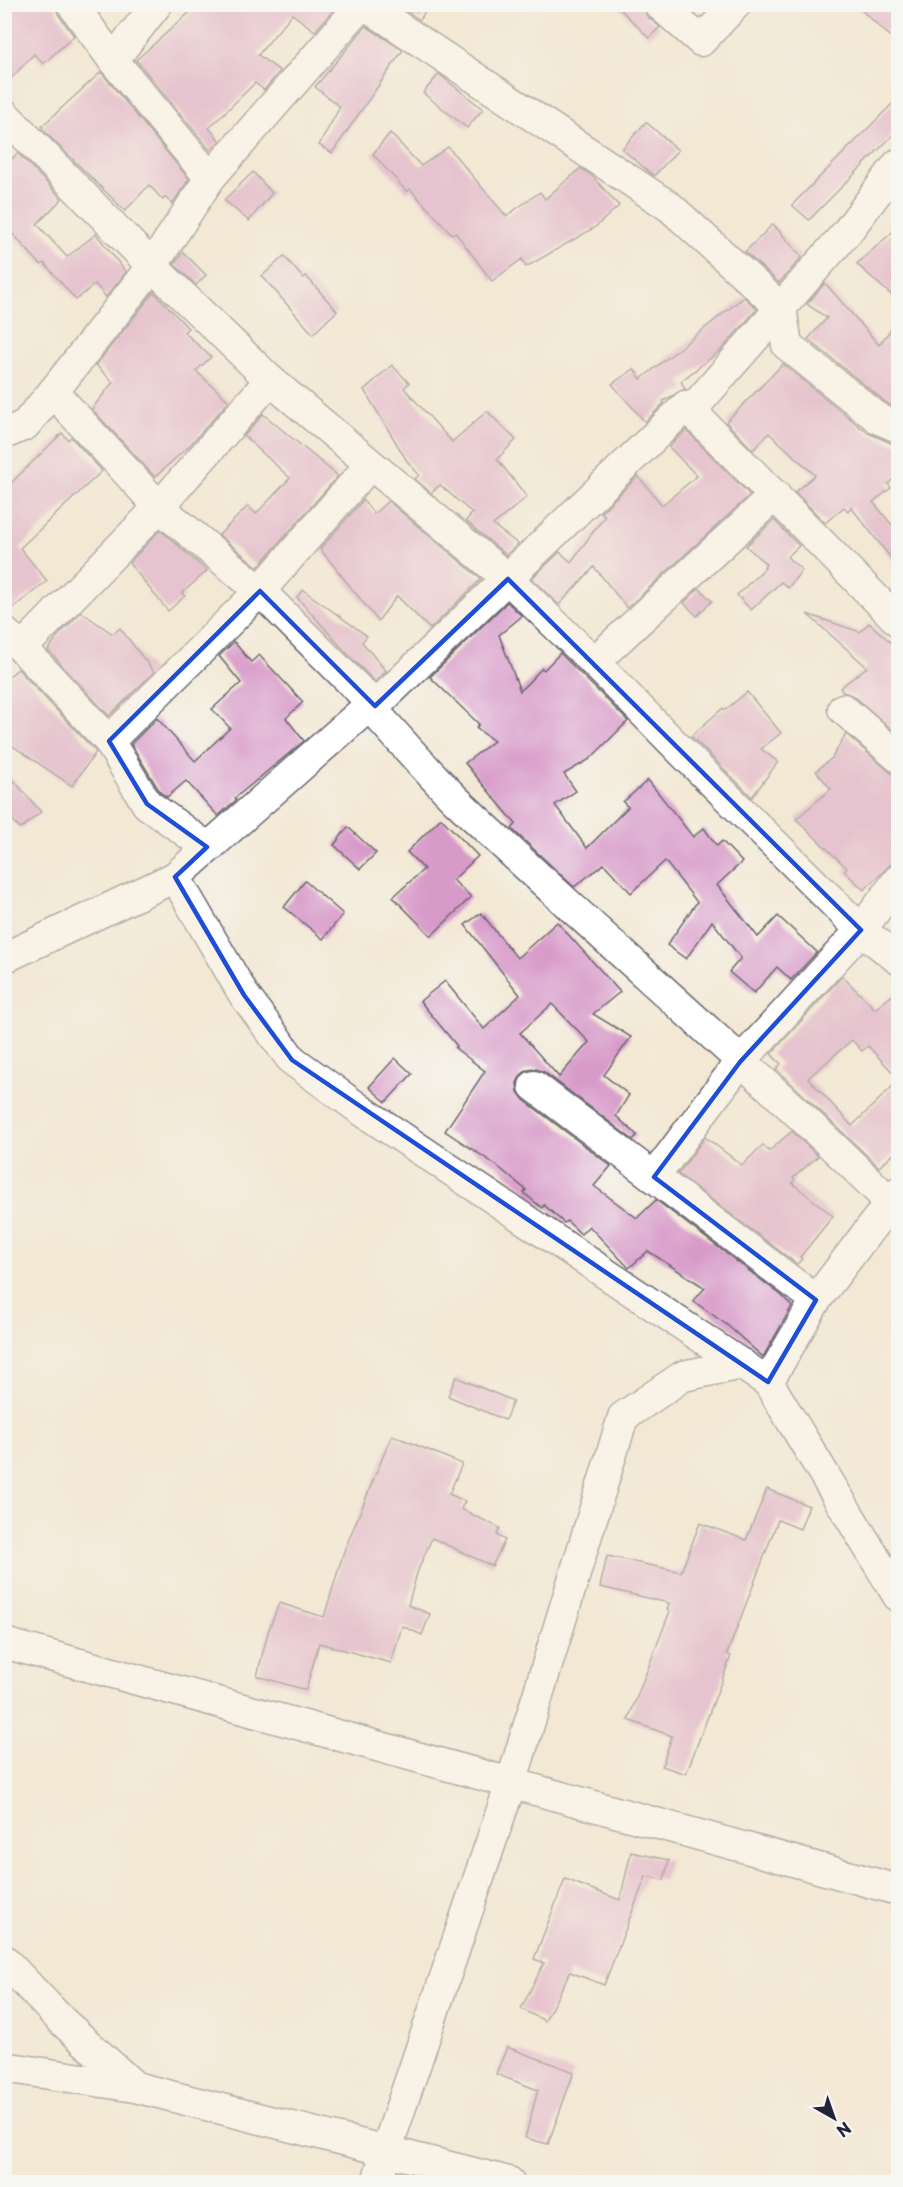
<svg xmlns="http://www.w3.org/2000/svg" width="903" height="2187" font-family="'Playpen Sans',sans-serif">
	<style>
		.building { fill: #d89ac9; fill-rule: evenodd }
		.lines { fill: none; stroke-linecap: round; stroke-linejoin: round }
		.street-casing { stroke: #6b6771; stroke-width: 33 }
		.street { stroke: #fff; stroke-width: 30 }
		.marked { fill: none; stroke: #1d4ed8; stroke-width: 4.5; stroke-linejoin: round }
	</style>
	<rect width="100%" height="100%" fill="#f6f6f2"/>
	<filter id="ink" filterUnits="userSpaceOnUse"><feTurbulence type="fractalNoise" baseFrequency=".0167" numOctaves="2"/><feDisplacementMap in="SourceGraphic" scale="12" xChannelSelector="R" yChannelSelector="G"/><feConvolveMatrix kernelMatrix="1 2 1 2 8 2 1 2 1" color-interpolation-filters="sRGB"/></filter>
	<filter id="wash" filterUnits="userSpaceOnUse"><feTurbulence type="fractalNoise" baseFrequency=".008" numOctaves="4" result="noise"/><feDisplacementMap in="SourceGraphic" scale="24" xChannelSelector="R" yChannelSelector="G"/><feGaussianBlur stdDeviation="1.35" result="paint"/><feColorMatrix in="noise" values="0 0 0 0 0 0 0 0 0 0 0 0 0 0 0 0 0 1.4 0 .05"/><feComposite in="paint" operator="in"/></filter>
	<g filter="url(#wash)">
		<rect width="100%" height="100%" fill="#f3e8d4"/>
		<g id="blocks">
			<g class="building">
				<path d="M 4,4 L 55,4 L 58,14 L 74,36 L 43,64 L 34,54 L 4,86 Z"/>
				<path d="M 199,4 L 338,5 L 315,31 L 292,14 L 258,55 L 280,71 L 264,90 L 255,83 L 209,128 L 220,141 L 210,150 L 136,60 Z"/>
				<path d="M 396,4 L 429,4 L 420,20 Z"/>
				<path d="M 615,4 L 642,4 L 647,16 L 660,27 L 649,38 Z"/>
				<path d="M 855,4 L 898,4 L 898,43 L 881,28 Z"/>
				<path d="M 366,26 L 403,50 L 332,153 L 319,145 L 340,107 L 315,87 Z"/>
				<path d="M 101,72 L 189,179 L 172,204 L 165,197 L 163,200 L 149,185 L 125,211 L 43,130 L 42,126 Z"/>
				<path d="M 439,74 L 483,109 L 467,128 L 423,93 Z"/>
				<path d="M 898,98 L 898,130 L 809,220 L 792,205 Z"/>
				<path d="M 646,122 L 678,150 L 654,176 L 622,149 Z"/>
				<path d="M 390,133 L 421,166 L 448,147 L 506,216 L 540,192 L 545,199 L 581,168 L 593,177 L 619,206 L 594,228 L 526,267 L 522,259 L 492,281 L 455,232 L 452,234 L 410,189 L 407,192 L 373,154 Z"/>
				<path d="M 18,153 L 62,199 L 37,224 L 67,257 L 96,234 L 126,272 L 106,297 L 95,284 L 76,300 L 44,263 L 41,265 L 4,224 L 4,166 Z"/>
				<path d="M 253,172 L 272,193 L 249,221 L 224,200 Z"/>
				<path d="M 773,224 L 802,257 L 779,283 L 745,252 Z"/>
				<path d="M 898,227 L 898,301 L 857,264 Z"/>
				<path d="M 183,252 L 206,275 L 196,285 L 174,264 Z"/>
				<path d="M 284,256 L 303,278 L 306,276 L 337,311 L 313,334 L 262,276 Z"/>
				<path d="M 825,283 L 879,345 L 898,320 L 898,408 L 888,404 L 808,339 L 827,318 L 807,304 Z"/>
				<path d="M 154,292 L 188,328 L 184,332 L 211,357 L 196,371 L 229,401 L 189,446 L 155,477 L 92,409 L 113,382 L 96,365 Z"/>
				<path d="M 744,297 L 757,309 L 721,350 L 681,381 L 685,389 L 663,401 L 664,403 L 645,422 L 612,384 L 634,369 L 641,379 Z"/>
				<path d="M 783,364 L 868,433 L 891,443 L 898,444 L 898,474 L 888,484 L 891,488 L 873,502 L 898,532 L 898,567 L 851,507 L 848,511 L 844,507 L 825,523 L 795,492 L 815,475 L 769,433 L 753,450 L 726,422 Z"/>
				<path d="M 392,365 L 409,383 L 404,388 L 452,442 L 487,411 L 516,440 L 497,459 L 527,497 L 493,525 L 518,544 L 506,555 L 466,521 L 472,513 L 440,485 L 431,493 L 415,479 L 419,475 L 407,461 L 364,390 Z"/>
				<path d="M 263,414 L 338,476 L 258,567 L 219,535 L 248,506 L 256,514 L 290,478 L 244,436 Z"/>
				<path d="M 686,430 L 750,495 L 627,608 L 594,567 L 559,605 L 532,578 L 560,552 L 571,562 L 605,516 L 601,512 L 638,476 L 662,505 L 697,476 L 669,447 Z"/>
				<path d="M 62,433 L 68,440 L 71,437 L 102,471 L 20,548 L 47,581 L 4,615 L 4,490 Z"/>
				<path d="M 363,500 L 374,514 L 388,501 L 481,579 L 430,629 L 397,596 L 378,621 L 320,549 Z"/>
				<path d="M 774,520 L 799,546 L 787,557 L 802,570 L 788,588 L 781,582 L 751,610 L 737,595 L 765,568 L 764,567 L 766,564 L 746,546 Z"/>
				<path d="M 160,530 L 207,571 L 182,593 L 185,596 L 168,611 L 129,563 Z"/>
				<path d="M 699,588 L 712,601 L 697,616 L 684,603 Z"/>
				<path d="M 303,590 L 367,636 L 362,642 L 386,671 L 375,682 L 342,648 L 297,597 Z"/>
				<path d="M 507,602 L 522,616 L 499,635 L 520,691 L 542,668 L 544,670 L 560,653 L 628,721 L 590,759 L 564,774 L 576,791 L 555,805 L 587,848 L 628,807 L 623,802 L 648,780 L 693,837 L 704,828 L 717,846 L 722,841 L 742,862 L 717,885 L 758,937 L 778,916 L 817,952 L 791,980 L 777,967 L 754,993 L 729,972 L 741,958 L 712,921 L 686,959 L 667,945 L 697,902 L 665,861 L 631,893 L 604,864 L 574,887 L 512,829 L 516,824 L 465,763 L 494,741 L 476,728 L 479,724 L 430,677 Z"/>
				<path d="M 81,612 L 113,634 L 120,628 L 154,672 L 109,716 L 48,650 L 57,637 Z"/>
				<path d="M 807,614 L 860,632 L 869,623 L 898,649 L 898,735 L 854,696 L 843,692 L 840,688 L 867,667 Z"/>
				<path d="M 234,642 L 251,662 L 259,655 L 303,702 L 286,718 L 304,741 L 235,798 L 236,800 L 218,816 L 186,781 L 167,797 L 160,792 L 131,744 L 157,718 L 195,761 L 230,728 L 212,709 L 241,683 L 219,656 Z"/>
				<path d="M 18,669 L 96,752 L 72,786 L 4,740 L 4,680 Z"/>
				<path d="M 747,692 L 781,733 L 761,749 L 778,762 L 752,797 L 691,736 L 723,708 L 725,710 Z"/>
				<path d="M 846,734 L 898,779 L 898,863 L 891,864 L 864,890 L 844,871 L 847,868 L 796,819 L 831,789 L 816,771 L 832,758 Z"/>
				<path d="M 4,769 L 41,812 L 20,829 L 4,811 Z"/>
				<path d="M 441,818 L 478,856 L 453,880 L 471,897 L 431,936 L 393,897 L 424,869 L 407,852 Z"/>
				<path d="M 348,827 L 376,853 L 360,869 L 334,845 Z"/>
				<path d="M 305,881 L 343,914 L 323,939 L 284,907 Z"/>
				<path d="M 481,913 L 517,958 L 557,922 L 620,992 L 593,1014 L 631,1037 L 604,1075 L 629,1095 L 616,1116 L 637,1135 L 633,1140 L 544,1072 L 536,1069 L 527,1070 L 521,1075 L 517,1083 L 518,1092 L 524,1100 L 611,1166 L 594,1186 L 637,1218 L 656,1200 L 781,1295 L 792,1306 L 763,1357 L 727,1325 L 693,1301 L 705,1288 L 648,1251 L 629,1268 L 589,1226 L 581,1234 L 567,1221 L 564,1223 L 544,1205 L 542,1208 L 524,1193 L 526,1190 L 496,1165 L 445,1131 L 485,1071 L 455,1048 L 457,1046 L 420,1001 L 445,981 L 484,1029 L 520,995 L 465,925 ZM 552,1004 L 589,1042 L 559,1077 L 520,1033 Z"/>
				<path d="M 842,976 L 875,1009 L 898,991 L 898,1078 L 868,1046 L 862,1051 L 852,1040 L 808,1078 L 852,1126 L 898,1081 L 898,1150 L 879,1167 L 776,1069 L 781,1064 L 771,1054 Z"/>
				<path d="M 395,1058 L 412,1074 L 386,1102 L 369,1087 Z"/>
				<path d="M 792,1131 L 818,1156 L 793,1178 L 795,1180 L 792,1183 L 833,1216 L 800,1257 L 802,1259 L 797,1264 L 678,1174 L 705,1137 L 742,1165 L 763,1145 L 769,1151 Z"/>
				<path d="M 456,1377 L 513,1401 L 505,1420 L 448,1396 Z"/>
				<path d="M 392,1435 L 462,1464 L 449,1494 L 465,1501 L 461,1509 L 500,1528 L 497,1535 L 505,1540 L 492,1566 L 432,1538 L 418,1570 L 408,1605 L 430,1614 L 422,1635 L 402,1626 L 391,1663 L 319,1643 L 306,1690 L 257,1676 L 268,1632 L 279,1603 L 324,1617 L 344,1551 Z"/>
				<path d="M 767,1489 L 809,1506 L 800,1529 L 778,1520 L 727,1654 L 731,1656 L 686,1774 L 662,1766 L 672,1736 L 628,1720 L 670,1611 L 667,1610 L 669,1603 L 600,1587 L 607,1556 L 681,1572 L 700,1523 L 746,1540 Z"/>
				<path d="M 631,1852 L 669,1860 L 664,1880 L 646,1876 L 604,1985 L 570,1972 L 545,2021 L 521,2009 L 544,1963 L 534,1959 L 565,1879 L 620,1900 Z"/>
				<path d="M 507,2047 L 574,2072 L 548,2144 L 525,2138 L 538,2090 L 496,2074 Z"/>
			</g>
		</g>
	</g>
	<g filter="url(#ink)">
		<use href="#blocks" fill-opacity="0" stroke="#6b6771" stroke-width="1.5"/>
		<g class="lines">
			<g class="street-casing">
				<g id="street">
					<path d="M 72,4 L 113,60 L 210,178"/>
					<path d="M 364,4 L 670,207 L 781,308 L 787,345 L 879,419 L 898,427"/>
					<path d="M 659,4 L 701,41 L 736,4"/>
					<path d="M 113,60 L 157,4"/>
					<path d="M 4,114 L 152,266 L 270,380 L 508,579 L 594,662 L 682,752 L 861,930 L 898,959"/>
					<path d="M 898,164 L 847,232 L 696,405 L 686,406 L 375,706 L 369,706 L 175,877 L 244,995 L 292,1060 L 361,1110 L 768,1382 L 898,1596"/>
					<path d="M 53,392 L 159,507 L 260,591 L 375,706"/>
					<path d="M 686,406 L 898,621"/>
					<path d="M 4,434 L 25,425 L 53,392 L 152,266 L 210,178 L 362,4"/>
					<path d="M 4,632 L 22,648 L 109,741 L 147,804 L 207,847"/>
					<path d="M 22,648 L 159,507 L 270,380"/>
					<path d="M 594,662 L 775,495"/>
					<path d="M 369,706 C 397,736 425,769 455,799 C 598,936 750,1063 891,1203"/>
					<path d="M 843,709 L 898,757"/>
					<path d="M 109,741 L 260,591 L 370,465"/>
					<path d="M 4,958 L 175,877"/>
					<path d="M 534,1086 L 816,1300"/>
					<path d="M 654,1177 L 740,1062 L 861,930 L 898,880"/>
					<path d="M 768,1382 L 816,1300 L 898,1192"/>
					<path d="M 4,1643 L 898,1890"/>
					<path d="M 4,1960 L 61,2020 L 135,2087"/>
					<path d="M 4,2067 L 135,2087 L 509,2182"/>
					<path d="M 377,2182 L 386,2151 L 511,1783 L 623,1417 L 683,1376 L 742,1364"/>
				</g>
			</g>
			<use href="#street" class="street"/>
		</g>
	</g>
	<path d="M0 0H903V2187H0ZM 508,579 L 861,930 L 740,1062 L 654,1177 L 816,1300 L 768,1382 L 292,1060 L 244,995 L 175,877 L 207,847 L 147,804 L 109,741 L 260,591 L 375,706 Z" fill="#f3e8d4" fill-opacity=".55" fill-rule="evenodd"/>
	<path class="marked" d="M 508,579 L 861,930 L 740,1062 L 654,1177 L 816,1300 L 768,1382 L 292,1060 L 244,995 L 175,877 L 207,847 L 147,804 L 109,741 L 260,591 L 375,706 Z"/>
	<rect width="903" height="2187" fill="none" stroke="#f6f6f2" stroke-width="24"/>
	<g transform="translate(834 2118) rotate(140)" stroke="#f6f6f2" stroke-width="4.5" paint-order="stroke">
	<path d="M0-4.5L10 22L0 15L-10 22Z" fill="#22223b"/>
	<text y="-9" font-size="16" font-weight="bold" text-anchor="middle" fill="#22223b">N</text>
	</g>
</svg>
